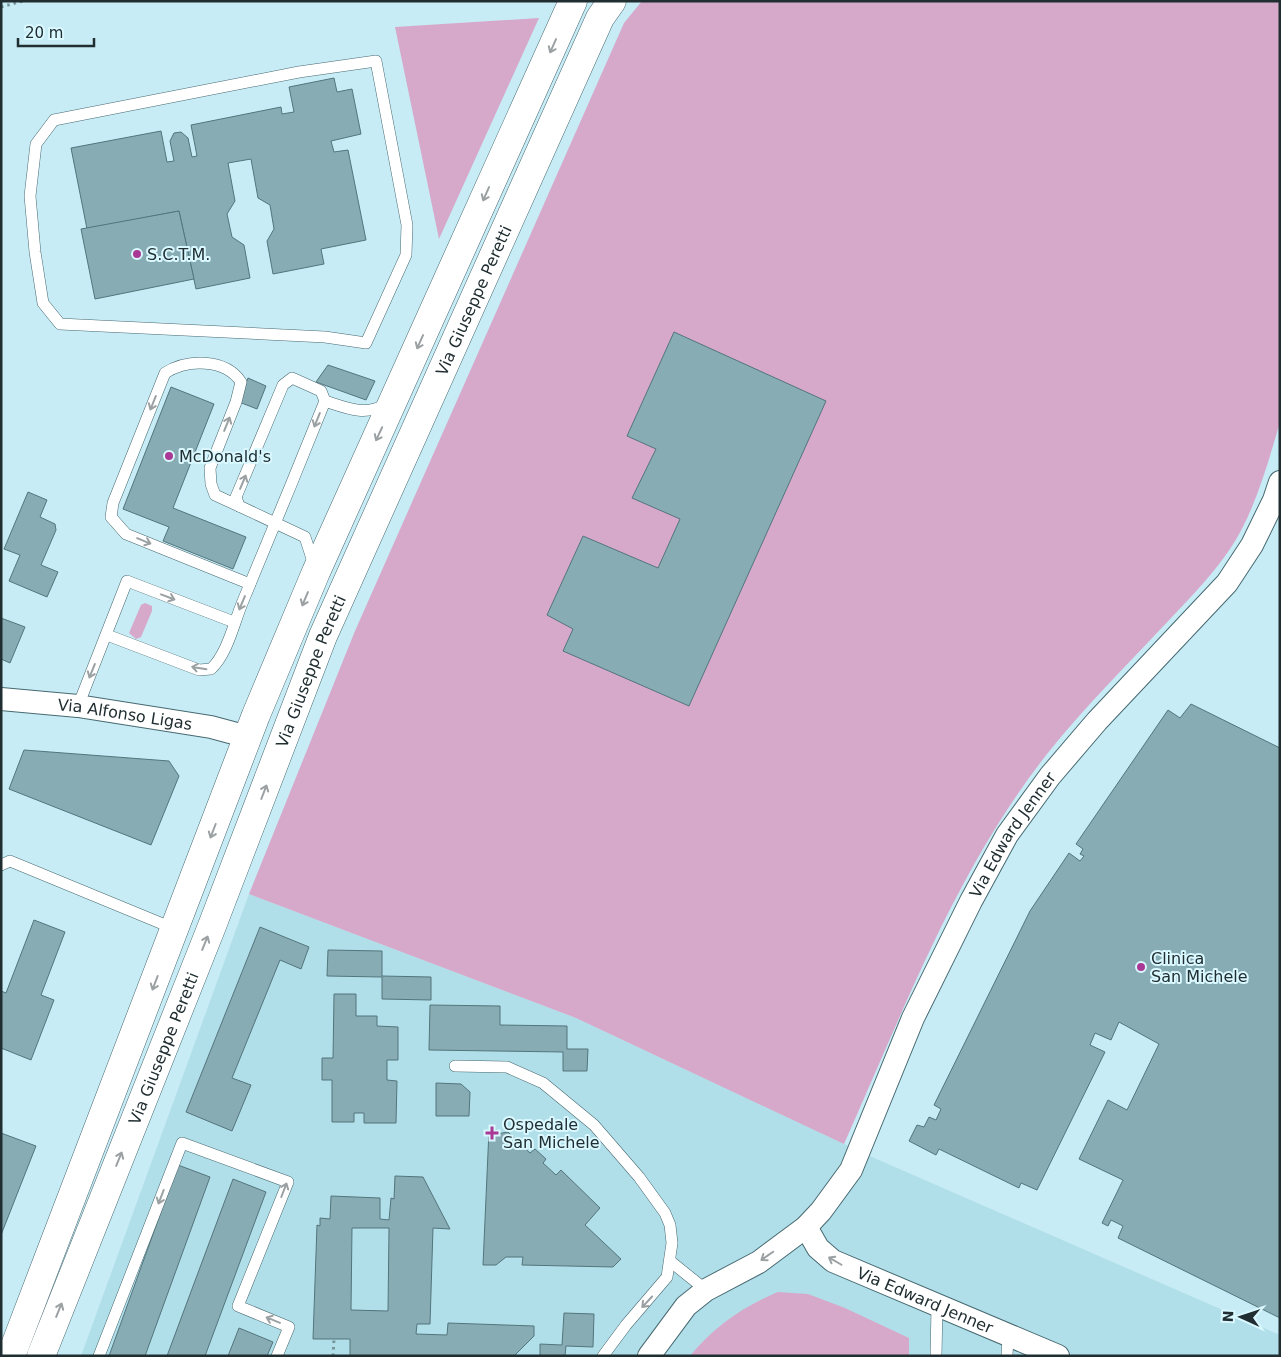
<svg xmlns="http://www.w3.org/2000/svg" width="1281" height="1357" font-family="'DejaVu Sans',sans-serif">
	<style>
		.built { fill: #b1dfe9 }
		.green { fill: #d6a9ca }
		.building { fill: #88acb4; stroke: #53757d; fill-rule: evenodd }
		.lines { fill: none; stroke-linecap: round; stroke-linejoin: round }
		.lane-casing { stroke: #476971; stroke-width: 12 }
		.street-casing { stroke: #476971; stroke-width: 24 }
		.secondary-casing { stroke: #476971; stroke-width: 29 }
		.path { stroke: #7a949b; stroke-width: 3; stroke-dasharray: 2.5 4; stroke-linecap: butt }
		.lane { stroke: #fff; stroke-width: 11 }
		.street { stroke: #fff; stroke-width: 22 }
		.secondary { stroke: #fff; stroke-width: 28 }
		.oneway { stroke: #9ba1a3 }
		.poi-dot { fill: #aa3995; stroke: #daf8ff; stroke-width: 2 }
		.labels { text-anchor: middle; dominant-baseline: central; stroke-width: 4; stroke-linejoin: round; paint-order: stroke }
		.poi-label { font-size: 16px; fill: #202e32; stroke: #daf8ff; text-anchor: start }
		.street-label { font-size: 16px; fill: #202e32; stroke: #daf8ff }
	</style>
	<rect width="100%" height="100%" fill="#c7ecf5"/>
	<path class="built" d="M 249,894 L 576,1018 L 872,1157 L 1280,1335 L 1280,1356 L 81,1356 Z"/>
	<g class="green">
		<path d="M 642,1 L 1280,1 L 1280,422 C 1268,463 1254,514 1230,549 C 1213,574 1192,596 1172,617 C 1130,662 1085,706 1047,754 C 956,870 904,1010 844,1144 L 576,1018 L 249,894 L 355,631 L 624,23 Z"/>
		<path d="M 539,18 L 439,239 L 395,27 Z"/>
		<path d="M 145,603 L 152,606 L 152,611 L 141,637 L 136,639 L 129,633 L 141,605 Z"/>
		<path d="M 778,1292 L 808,1294 L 845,1308 L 909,1338 L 909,1356 L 690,1356 C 713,1327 744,1306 778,1292 Z"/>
	</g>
	<g class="building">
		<path d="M 334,78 L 337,92 L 352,89 L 361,134 L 331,141 L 334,152 L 348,150 L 366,240 L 321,249 L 324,264 L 273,274 L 267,241 L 274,229 L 270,205 L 258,198 L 251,159 L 228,163 L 235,201 L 227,214 L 232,237 L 244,245 L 250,278 L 196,289 L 179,211 L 87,229 L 71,148 L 161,131 L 167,162 L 174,161 L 170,141 L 174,133 L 181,132 L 188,138 L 192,157 L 197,156 L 191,125 L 281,107 L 282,114 L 294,112 L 289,87 Z"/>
		<path d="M 179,211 L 194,279 L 95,299 L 81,229 Z"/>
		<path d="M 674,332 L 826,401 L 689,706 L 563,651 L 573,629 L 547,615 L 583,536 L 658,568 L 680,519 L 632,498 L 656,449 L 627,436 Z"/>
		<path d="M 328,365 L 375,381 L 366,400 L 316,382 Z"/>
		<path d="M 248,378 L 266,386 L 257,409 L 239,402 Z"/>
		<path d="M 171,387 L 214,404 L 173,508 L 246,537 L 233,569 L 163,541 L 169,527 L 123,509 Z"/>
		<path d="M 28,492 L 47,500 L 40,517 L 55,524 L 56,530 L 41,565 L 58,572 L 47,597 L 9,581 L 20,555 L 4,549 Z"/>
		<path d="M 1,618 L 25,627 L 10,663 L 1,659 Z"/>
		<path d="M 1191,704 L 1280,748 L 1280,1318 L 1118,1238 L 1123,1226 L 1111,1220 L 1108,1226 L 1102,1223 L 1123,1180 L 1079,1159 L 1108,1100 L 1127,1110 L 1159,1044 L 1119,1022 L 1111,1040 L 1095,1033 L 1090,1045 L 1105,1052 L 1037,1190 L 1021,1183 L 1019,1188 L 939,1149 L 936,1155 L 909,1141 L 917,1125 L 924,1127 L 929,1117 L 936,1120 L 941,1109 L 934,1105 L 1030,911 L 1069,853 L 1080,861 L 1084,856 L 1080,854 L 1083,849 L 1076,844 L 1168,710 L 1180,718 Z"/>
		<path d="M 24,750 L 169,761 L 179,776 L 151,845 L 9,789 Z"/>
		<path d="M 34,920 L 65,932 L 41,995 L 54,1000 L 31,1060 L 1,1048 L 1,991 L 6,993 Z"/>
		<path d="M 260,927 L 309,947 L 301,969 L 280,960 L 232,1078 L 251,1085 L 232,1131 L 186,1112 Z"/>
		<path d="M 328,950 L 382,951 L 382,976 L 431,977 L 431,1000 L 382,999 L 382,977 L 327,976 Z"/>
		<path d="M 334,994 L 356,994 L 356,1016 L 377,1016 L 377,1026 L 398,1027 L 398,1060 L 387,1060 L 387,1080 L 397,1081 L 396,1123 L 364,1123 L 364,1113 L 354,1113 L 354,1122 L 332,1122 L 332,1080 L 322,1080 L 322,1058 L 333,1058 Z"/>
		<path d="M 430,1005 L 500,1006 L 500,1025 L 567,1026 L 567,1049 L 588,1049 L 587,1071 L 563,1071 L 563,1052 L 429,1050 Z"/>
		<path d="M 436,1083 L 461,1084 L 470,1092 L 469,1116 L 436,1116 Z"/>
		<path d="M 489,1130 L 497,1130 L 497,1134 L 508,1132 L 530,1153 L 535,1149 L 546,1159 L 543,1163 L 556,1175 L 561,1170 L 600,1208 L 585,1225 L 621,1259 L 613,1267 L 522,1265 L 523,1257 L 506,1257 L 496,1265 L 483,1265 Z"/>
		<path d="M 1,1133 L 36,1146 L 1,1235 Z"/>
		<path d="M 178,1165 L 210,1177 L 145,1356 L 109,1356 Z"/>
		<path d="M 395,1176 L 423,1177 L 450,1229 L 433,1228 L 430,1324 L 417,1324 L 416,1334 L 447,1335 L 448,1323 L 534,1326 L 534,1336 L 514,1356 L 350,1356 L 350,1339 L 313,1339 L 317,1225 L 320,1226 L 320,1218 L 330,1219 L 331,1196 L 380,1198 L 380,1219 L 389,1220 L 391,1198 L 394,1199 ZM 352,1228 L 389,1228 L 388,1311 L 351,1310 Z"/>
		<path d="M 233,1179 L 266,1192 L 205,1356 L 167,1356 Z"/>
		<path d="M 564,1313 L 594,1314 L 593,1347 L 566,1346 L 565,1356 L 540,1356 L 540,1344 L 562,1345 Z"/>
		<path d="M 239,1328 L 273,1342 L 267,1356 L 228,1356 Z"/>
	</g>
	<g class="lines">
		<g class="lane-casing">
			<g id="lane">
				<path d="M 376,61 L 407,225 L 406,255 L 366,343 L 325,337 L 60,324 L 43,303 L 35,252 L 30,196 L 36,144 L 54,120 L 299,72 Z"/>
				<path d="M 325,401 C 347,408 364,416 385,405"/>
				<path d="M 239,506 L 215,495 L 211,484 L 210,468 L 236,402 L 241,382 C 225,358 187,359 165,373 L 113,503 L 111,517 L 126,534 L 250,584"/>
				<path d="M 107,635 L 199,670 L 211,669 C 228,653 234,622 243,601 C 271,534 298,468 325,401 L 321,391 L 292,378 L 283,385 L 236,497 L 239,506 L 305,537 L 314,565"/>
				<path d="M 78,706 L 127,581 L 234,622"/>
				<path d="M 1,865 L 10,861 L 175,929"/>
				<path d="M 455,1066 L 507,1067 L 543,1083 L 594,1125 L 639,1177 L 665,1213 L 670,1225 L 672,1243 L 667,1277 L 626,1325 L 603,1356"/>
				<path d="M 670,1261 L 706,1290"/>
				<path d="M 99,1356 L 182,1143 L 288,1182 L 238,1306 L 289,1327 L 277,1356"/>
				<path d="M 936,1356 L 937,1306"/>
				<path d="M 1007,1356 L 1008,1336"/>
			</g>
		</g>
		<g class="street-casing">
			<g id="street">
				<path id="s1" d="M 1,699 L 78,706 L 211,727 L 248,737"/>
				<path id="s2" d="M 806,1227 L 818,1248 L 833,1261 L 1058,1356"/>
				<path id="s3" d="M 649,1356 L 686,1306 L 706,1290 L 759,1262 L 806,1227 L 821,1211 L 851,1170 L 913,1018 L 971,901 L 1007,835 L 1050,776 L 1097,721 L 1227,583 L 1252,545 L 1274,500 L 1280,482"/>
			</g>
		</g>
		<g class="secondary-casing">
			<g id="secondary">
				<path d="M 11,1356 L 256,715 L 316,572 L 573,1"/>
				<path id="s4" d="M 41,1356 L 212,926 L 323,636 L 600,18 L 612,1"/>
			</g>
		</g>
		<g class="path">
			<path d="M 1,7 L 23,1"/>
			<path d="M 333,1356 L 334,1339"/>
		</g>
		<use href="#lane" class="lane"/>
		<use href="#street" class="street"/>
		<use href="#secondary" class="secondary"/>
	</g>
	<defs><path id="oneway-shaft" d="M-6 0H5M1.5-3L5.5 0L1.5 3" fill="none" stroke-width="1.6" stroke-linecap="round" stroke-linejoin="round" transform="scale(1.25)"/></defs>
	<g class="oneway">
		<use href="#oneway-shaft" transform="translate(553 46) rotate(114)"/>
		<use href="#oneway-shaft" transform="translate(486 194) rotate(114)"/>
		<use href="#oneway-shaft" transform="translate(420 342) rotate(114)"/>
		<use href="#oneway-shaft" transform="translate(153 403) rotate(112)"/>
		<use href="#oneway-shaft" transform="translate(317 420) rotate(112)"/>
		<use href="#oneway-shaft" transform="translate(227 424) rotate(-68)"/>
		<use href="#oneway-shaft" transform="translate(379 434) rotate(115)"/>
		<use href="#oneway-shaft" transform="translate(243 482) rotate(-67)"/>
		<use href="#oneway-shaft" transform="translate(144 541) rotate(22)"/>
		<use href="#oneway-shaft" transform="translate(168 597) rotate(21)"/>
		<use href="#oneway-shaft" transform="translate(305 599) rotate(113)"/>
		<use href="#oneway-shaft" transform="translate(242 603) rotate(113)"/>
		<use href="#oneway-shaft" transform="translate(199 668) rotate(-170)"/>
		<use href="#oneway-shaft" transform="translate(92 671) rotate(112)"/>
		<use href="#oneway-shaft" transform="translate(264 792) rotate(-69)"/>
		<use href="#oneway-shaft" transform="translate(213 831) rotate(111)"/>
		<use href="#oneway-shaft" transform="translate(205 943) rotate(-68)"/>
		<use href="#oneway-shaft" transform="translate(155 983) rotate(111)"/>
		<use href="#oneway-shaft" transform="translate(119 1159) rotate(-68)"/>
		<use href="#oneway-shaft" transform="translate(284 1190) rotate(-69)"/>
		<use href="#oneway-shaft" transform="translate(161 1197) rotate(111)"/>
		<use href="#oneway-shaft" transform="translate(767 1256) rotate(145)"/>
		<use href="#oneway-shaft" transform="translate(835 1261) rotate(-150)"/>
		<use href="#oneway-shaft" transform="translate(647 1302) rotate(133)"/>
		<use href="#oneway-shaft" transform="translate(59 1310) rotate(-68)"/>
		<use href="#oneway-shaft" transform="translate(273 1320) rotate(-158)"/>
	</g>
	<g class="poi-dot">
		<circle cx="137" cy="254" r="5"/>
		<circle cx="169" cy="456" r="5"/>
		<circle cx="1141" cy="967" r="5"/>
		<path d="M489.5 1125.5h5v5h5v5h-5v5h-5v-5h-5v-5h5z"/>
	</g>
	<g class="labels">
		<g class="poi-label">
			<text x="147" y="254">S.C.T.M.</text>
			<text x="179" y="456">McDonald's</text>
			<text x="1151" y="958">Clinica<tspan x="1151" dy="18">San Michele</tspan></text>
			<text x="503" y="1124">Ospedale<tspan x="503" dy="18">San Michele</tspan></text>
		</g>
		<g class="street-label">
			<text stroke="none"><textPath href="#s4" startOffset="1141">Via Giuseppe Peretti</textPath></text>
			<text stroke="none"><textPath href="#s4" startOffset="736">Via Giuseppe Peretti</textPath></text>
			<text stroke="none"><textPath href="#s1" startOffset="125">Via Alfonso Ligas</textPath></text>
			<text stroke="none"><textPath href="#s3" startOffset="652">Via Edward Jenner</textPath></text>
			<text stroke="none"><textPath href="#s4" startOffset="331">Via Giuseppe Peretti</textPath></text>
			<text stroke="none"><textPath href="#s2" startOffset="144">Via Edward Jenner</textPath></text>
		</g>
	</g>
	<rect width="1281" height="1357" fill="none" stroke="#202e32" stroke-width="5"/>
	<g transform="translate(1241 1317) rotate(273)" stroke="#daf8ff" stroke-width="4" paint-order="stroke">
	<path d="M0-4L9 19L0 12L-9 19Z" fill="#202e32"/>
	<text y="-8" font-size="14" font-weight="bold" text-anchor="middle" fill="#202e32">N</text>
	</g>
	<path d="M18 38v8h76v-8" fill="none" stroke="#202e32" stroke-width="2.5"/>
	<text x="25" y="38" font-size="15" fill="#202e32" stroke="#daf8ff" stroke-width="4" paint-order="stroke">20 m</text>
</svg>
